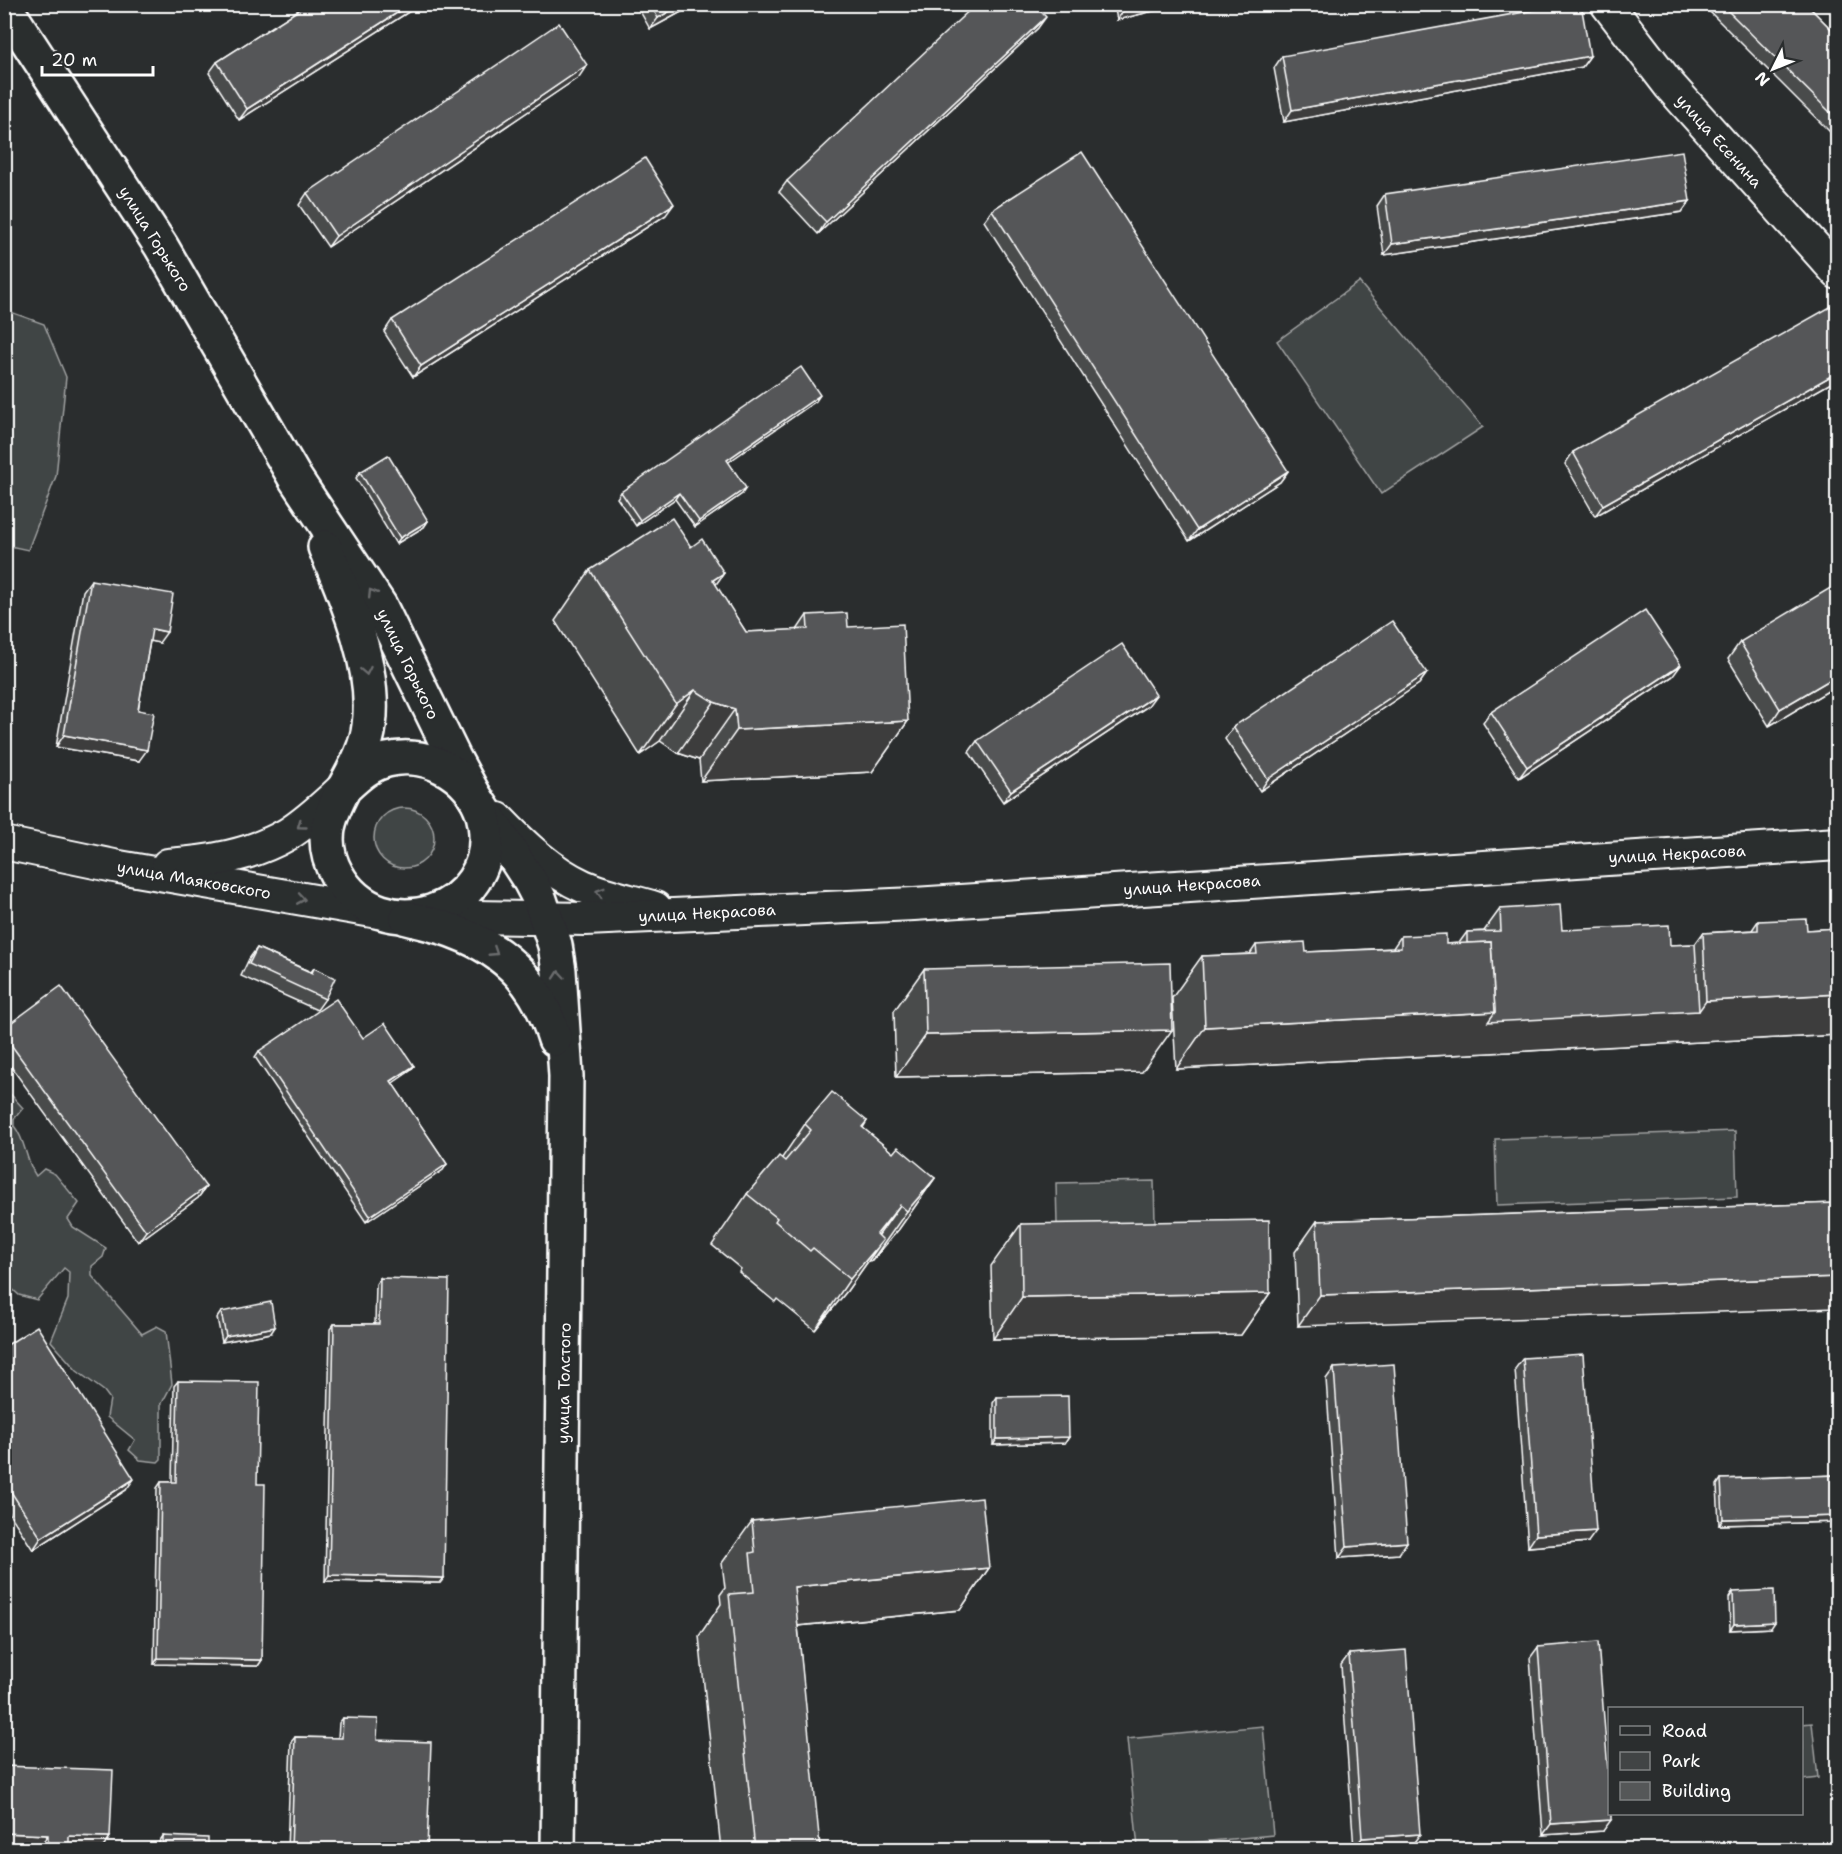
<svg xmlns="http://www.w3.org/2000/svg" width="1842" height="1854" font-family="'Shantell Sans',sans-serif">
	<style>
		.green { fill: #414445; stroke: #a0a2a2; stroke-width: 1.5 }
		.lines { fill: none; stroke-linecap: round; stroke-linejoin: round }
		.minor-casing { stroke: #fff; stroke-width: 36 }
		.tertiary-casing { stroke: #fff; stroke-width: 38 }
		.minor { stroke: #2a2d2e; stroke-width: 32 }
		.tertiary { stroke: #2a2d2e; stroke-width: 33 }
		.wall { fill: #494b4c; stroke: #fff; stroke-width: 1.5 }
		.shaded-wall { fill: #3c3d3e; stroke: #fff; stroke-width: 1.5 }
		.building { fill: #555758; stroke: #fff; stroke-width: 1.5 }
		.oneway { stroke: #6a6c6d }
		.labels { text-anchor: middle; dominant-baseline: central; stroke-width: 4.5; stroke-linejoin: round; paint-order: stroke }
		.street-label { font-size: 16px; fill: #fff; stroke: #2a2d2e }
	</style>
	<rect width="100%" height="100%" fill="#2a2d2e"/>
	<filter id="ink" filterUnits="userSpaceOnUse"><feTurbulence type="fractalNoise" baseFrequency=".0167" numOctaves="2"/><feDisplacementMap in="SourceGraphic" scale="12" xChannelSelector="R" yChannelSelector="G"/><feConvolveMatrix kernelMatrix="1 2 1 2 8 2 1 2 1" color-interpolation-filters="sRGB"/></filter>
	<g filter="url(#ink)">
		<g class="green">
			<path d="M 1359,282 L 1483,427 L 1381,494 L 1277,341 Z"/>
			<path d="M 5,310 L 44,324 L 66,377 L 56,476 L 28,550 L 5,545 Z"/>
			<circle cx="404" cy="838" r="30"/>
			<path d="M 4,1087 L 23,1108 L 14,1119 L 14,1126 C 26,1140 25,1160 36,1176 L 44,1169 L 55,1174 L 79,1203 L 68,1219 L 73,1227 L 106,1248 L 103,1257 L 92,1266 L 92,1276 L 142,1334 L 157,1326 L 166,1331 L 172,1384 L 161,1405 L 161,1459 L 158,1462 L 140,1460 L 129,1450 L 135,1440 L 107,1417 L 110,1399 L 104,1391 L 77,1371 L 51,1341 L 68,1299 L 69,1272 L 64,1268 L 37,1300 L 19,1295 L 9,1286 L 5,1291 Z"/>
			<path d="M 1735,1131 L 1737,1197 L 1497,1205 L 1495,1139 Z"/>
			<path d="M 1154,1181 L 1155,1223 L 1057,1224 L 1056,1183 Z"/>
			<path d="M 1812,1723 L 1818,1778 L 1802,1780 L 1802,1724 Z"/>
			<path d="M 1263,1726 L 1273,1835 L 1138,1848 L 1127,1739 Z"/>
		</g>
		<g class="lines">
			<g class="minor-casing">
				<g id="minor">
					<path d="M 1607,4 L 1670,86 L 1838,273"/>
					<path d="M 498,819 C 523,845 550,871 583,886 C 606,896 632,901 655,908"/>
					<path d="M 4,843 L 119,867 L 384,913"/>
					<path d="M 168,865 C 210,862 250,856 288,834 C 309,821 327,803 345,787"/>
					<path d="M 419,916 L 586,919 L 914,904 L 1838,844"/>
				</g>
			</g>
			<g class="tertiary-casing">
				<g id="tertiary">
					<path d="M 4,5 L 161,246 L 295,478 L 380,606 L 454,758 L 474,795 L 530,881 L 540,900 L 555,945 L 559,971 L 566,1076 L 558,1850"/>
					<path d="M 325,547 C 347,599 377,669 369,726 C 363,780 304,817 337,875 C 381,952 499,912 485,824 C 478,779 431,749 387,760 C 370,764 358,775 345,787"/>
					<path d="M 407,918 C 424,922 441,926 456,932 C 509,952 539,986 555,1039"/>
				</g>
			</g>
			<use href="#minor" class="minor"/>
			<use href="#tertiary" class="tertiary"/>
		</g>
		<g class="wall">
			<path d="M 308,4 L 421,4 L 239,120 L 209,73 L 217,62 Z"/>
			<path d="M 636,4 L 696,4 L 650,29 Z"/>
			<path d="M 1114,4 L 1178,4 L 1177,5 L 1117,20 Z"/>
			<path d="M 1702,4 L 1806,4 L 1838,36 L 1838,140 Z"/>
			<path d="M 1038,28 L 818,234 L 779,192 L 787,181 Z"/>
			<path d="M 1282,56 L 1590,56 L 1582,67 L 1284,122 L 1274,68 Z"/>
			<path d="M 579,77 L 328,247 L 299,205 L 307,193 Z"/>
			<path d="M 1385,194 L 1690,201 L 1682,212 L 1384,255 L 1377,206 Z"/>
			<path d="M 992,210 L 1288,471 L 1280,482 L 1189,541 L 984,221 Z"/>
			<path d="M 666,215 L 413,377 L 384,332 L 392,320 Z"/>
			<path d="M 1838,316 L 1838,379 L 1595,516 L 1565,464 L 1573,452 Z"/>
			<path d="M 816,401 L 728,462 L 742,494 L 695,527 L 675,499 L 636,526 L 617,498 L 621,492 Z"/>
			<path d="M 360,472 L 428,521 L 424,527 L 396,544 L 356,478 Z"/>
			<path d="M 691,547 L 724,573 L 715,585 L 746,632 L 797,630 L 807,615 L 848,627 L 908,721 L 872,772 L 701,781 L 699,760 L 678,753 L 660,741 L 640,755 L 555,621 L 590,570 Z"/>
			<path d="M 91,580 L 159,643 L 150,641 L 138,710 L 139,761 L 56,747 L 83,591 Z"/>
			<path d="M 1740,642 L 1838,685 L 1769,726 L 1728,659 Z"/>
			<path d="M 1427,673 L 1419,684 L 1260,791 L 1225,739 L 1233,727 Z"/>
			<path d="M 1673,676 L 1519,778 L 1483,723 L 1491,712 Z"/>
			<path d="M 1148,706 L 1003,802 L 969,752 L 977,741 Z"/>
			<path d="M 1500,909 L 1562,930 L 1670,945 L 1695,944 L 1703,933 L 1752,930 L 1758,921 L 1807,930 L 1838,928 L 1838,1035 L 1176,1069 L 1172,998 L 1202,956 L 1250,954 L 1256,945 L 1306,952 L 1393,948 L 1401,936 L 1446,944 L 1459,943 L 1467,932 L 1484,931 Z"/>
			<path d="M 257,948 L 311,972 L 314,968 L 325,999 L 317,1010 L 241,976 L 249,959 Z"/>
			<path d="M 924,969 L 1142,1072 L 896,1077 L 894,1011 Z"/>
			<path d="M 4,1028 L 206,1187 L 198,1198 L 138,1242 L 4,1057 Z"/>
			<path d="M 363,1038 L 414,1066 L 410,1071 L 392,1083 L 447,1164 L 443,1170 L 366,1222 L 255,1057 L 259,1051 Z"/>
			<path d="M 867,1121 L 863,1128 L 893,1153 L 935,1178 L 899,1229 L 871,1262 L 869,1260 L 847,1291 L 815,1330 L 777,1299 L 775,1302 L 739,1272 L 741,1269 L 712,1245 L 747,1194 L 782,1158 L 805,1124 Z"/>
			<path d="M 1838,1203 L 1298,1326 L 1295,1252 L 1317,1221 Z"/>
			<path d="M 1021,1224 L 1270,1293 L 1241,1335 L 993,1339 L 991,1266 Z"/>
			<path d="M 380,1278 L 444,1578 L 440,1583 L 325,1581 L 330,1329 L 334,1324 L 375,1324 L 376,1284 Z"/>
			<path d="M 221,1312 L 271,1333 L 222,1342 L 217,1318 Z"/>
			<path d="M 4,1347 L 126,1490 L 33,1550 L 4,1505 Z"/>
			<path d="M 1523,1358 L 1588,1542 L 1528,1547 L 1515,1369 Z"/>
			<path d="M 1334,1368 L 1399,1554 L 1339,1558 L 1326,1379 Z"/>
			<path d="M 178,1381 L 257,1484 L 262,1660 L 258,1666 L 154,1664 L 157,1488 L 161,1482 L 172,1482 L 174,1386 Z"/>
			<path d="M 997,1397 L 1069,1437 L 1065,1443 L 993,1445 L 993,1403 Z"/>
			<path d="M 1838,1475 L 1838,1522 L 1719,1525 L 1717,1485 L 1721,1479 Z"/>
			<path d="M 752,1521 L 989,1568 L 960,1610 L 798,1626 L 818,1850 L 721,1850 L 699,1636 L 721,1604 L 720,1595 L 725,1588 L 722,1563 Z"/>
			<path d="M 1733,1592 L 1771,1628 L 1730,1630 L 1729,1598 Z"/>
			<path d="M 1538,1647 L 1603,1831 L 1543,1835 L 1530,1658 Z"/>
			<path d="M 1349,1654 L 1412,1845 L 1354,1849 L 1341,1665 Z"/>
			<path d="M 343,1718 L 377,1740 L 427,1850 L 287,1850 L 291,1742 L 295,1737 L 338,1738 L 339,1723 Z"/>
			<path d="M 4,1766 L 110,1837 L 102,1849 L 69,1847 L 69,1850 L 40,1850 L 40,1846 L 4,1845 Z"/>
			<path d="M 163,1836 L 208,1850 L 159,1850 L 159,1842 Z"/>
		</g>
		<g class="shaded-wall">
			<path d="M 411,4 L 421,4 L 239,120 L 247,109 Z"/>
			<path d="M 682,4 L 696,4 L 650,29 L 658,18 Z"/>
			<path d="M 1142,4 L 1178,4 L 1177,5 L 1117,20 L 1125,8 Z"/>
			<path d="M 1046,17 L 1038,28 L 818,234 L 826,222 Z"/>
			<path d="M 1590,56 L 1582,67 L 1284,122 L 1292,110 Z"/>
			<path d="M 587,65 L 579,77 L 328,247 L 336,236 Z"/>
			<path d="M 1690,201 L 1682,212 L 1384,255 L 1392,244 Z"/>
			<path d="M 674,204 L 666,215 L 413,377 L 421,366 Z"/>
			<path d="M 1838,372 L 1838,379 L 1595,516 L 1603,505 Z"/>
			<path d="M 820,395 L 816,401 L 723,466 L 727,460 Z"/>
			<path d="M 1288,471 L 1280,482 L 1189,541 L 1197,530 Z"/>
			<path d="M 746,488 L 742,494 L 695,527 L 699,521 Z"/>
			<path d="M 679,493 L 675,499 L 636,526 L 640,520 Z"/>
			<path d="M 428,521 L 424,527 L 396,544 L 400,538 Z"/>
			<path d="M 724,573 L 688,624 L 713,580 Z"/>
			<path d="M 152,629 L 167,632 L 159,643 L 144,640 Z"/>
			<path d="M 1681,665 L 1673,676 L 1519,778 L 1527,767 Z"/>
			<path d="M 1427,673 L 1419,684 L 1260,791 L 1268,779 Z"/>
			<path d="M 1838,675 L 1838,685 L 1769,726 L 1780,709 Z"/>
			<path d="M 695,690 L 660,741 L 640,755 L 676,704 Z"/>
			<path d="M 1156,695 L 1148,706 L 1003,802 L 1011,791 Z"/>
			<path d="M 714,702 L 735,709 L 699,760 L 678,753 Z"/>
			<path d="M 908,721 L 872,772 L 701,781 L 737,730 Z"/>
			<path d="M 64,735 L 147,750 L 139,761 L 56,747 Z"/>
			<path d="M 1838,994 L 1838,1035 L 1176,1069 L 1205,1027 L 1495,1012 L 1699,1011 L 1706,1001 Z"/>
			<path d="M 1172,1030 L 1142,1072 L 896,1077 L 926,1035 Z"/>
			<path d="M 414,1066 L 410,1071 L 387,1087 L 391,1081 Z"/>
			<path d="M 447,1164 L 443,1170 L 366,1222 L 370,1216 Z"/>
			<path d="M 935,1178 L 899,1229 L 871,1262 L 907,1211 Z"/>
			<path d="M 206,1187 L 198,1198 L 138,1242 L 146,1231 Z"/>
			<path d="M 900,1205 L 864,1256 L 877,1234 Z"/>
			<path d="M 883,1240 L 847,1291 L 815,1330 L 850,1279 Z"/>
			<path d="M 1838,1277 L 1838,1308 L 1298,1326 L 1320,1295 Z"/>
			<path d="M 1270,1293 L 1241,1335 L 993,1339 L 1022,1297 Z"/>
			<path d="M 275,1327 L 271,1333 L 222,1342 L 226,1336 Z"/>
			<path d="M 1069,1437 L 1065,1443 L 993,1445 L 997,1439 Z"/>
			<path d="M 134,1479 L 126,1490 L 33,1550 L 41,1538 Z"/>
			<path d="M 1838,1516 L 1838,1522 L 1719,1525 L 1723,1519 Z"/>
			<path d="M 1596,1531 L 1588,1542 L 1528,1547 L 1536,1535 Z"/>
			<path d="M 1407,1542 L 1399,1554 L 1339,1558 L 1347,1547 Z"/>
			<path d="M 989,1568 L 960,1610 L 765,1629 L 794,1587 Z"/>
			<path d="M 329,1575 L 444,1578 L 440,1583 L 325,1581 Z"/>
			<path d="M 1775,1622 L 1771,1628 L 1730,1630 L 1734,1624 Z"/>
			<path d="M 158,1658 L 262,1660 L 258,1666 L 154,1664 Z"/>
			<path d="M 1611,1820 L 1603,1831 L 1543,1835 L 1551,1824 Z"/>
			<path d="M 4,1833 L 48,1835 L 40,1846 L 4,1845 Z"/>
			<path d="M 1420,1834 L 1412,1845 L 1354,1849 L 1362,1838 Z"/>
			<path d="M 69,1836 L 110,1837 L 102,1849 L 61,1847 Z"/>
			<path d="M 820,1846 L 818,1850 L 787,1850 Z"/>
		</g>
		<g class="building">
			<path d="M 308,4 L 411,4 L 247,109 L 217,62 Z"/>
			<path d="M 650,4 L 682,4 L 658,18 Z"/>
			<path d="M 976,4 L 1034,4 L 1046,17 L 826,222 L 787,181 Z"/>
			<path d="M 1124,4 L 1142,4 L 1125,8 Z"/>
			<path d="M 1568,4 L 1581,4 L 1590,56 L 1292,110 L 1282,56 Z"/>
			<path d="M 1721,4 L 1806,4 L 1838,36 L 1838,120 Z"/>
			<path d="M 559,23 L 587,65 L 336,236 L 307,193 Z"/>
			<path d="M 1682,151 L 1690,201 L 1392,244 L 1385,194 Z"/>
			<path d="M 1082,152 L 1288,471 L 1197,530 L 992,210 Z"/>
			<path d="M 645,158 L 674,204 L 421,366 L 392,320 Z"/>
			<path d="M 1832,306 L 1838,316 L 1838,372 L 1603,505 L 1573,452 Z"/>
			<path d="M 801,367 L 820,395 L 727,460 L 746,488 L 699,521 L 679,493 L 640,520 L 621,492 Z"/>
			<path d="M 388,455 L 428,521 L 400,538 L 360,472 Z"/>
			<path d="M 672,518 L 691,547 L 702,539 L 724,573 L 713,580 L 746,632 L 808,629 L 807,615 L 847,613 L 848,627 L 903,624 L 908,721 L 737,730 L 735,709 L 714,702 L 695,690 L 676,704 L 590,570 Z"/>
			<path d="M 91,580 L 173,594 L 167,632 L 152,629 L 138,710 L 154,713 L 147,750 L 64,735 Z"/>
			<path d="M 1832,587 L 1838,596 L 1838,675 L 1780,709 L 1740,642 Z"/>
			<path d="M 1645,610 L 1681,665 L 1527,767 L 1491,712 Z"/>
			<path d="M 1392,621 L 1427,673 L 1268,779 L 1233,727 Z"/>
			<path d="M 1122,644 L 1156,695 L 1011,791 L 977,741 Z"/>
			<path d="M 1560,905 L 1562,930 L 1669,925 L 1670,945 L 1695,944 L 1699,1011 L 1488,1022 L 1495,1012 L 1491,942 L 1467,943 L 1467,932 L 1501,931 L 1500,909 Z"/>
			<path d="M 1806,919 L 1807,930 L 1838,928 L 1838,994 L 1706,1001 L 1703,933 L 1758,930 L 1758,921 Z"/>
			<path d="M 1446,934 L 1446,944 L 1491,942 L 1495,1012 L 1205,1027 L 1202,956 L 1257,954 L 1256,945 L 1305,942 L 1306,952 L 1401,948 L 1401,936 Z"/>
			<path d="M 257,948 L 312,973 L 314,968 L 335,978 L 325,999 L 249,964 Z"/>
			<path d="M 1170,963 L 1172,1030 L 926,1035 L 924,969 Z"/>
			<path d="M 61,986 L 206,1187 L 146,1231 L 4,1035 L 4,1028 Z"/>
			<path d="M 336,999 L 363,1038 L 385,1023 L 414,1066 L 391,1081 L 447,1164 L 370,1216 L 259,1051 Z"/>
			<path d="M 832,1092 L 867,1121 L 862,1127 L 893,1153 L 898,1147 L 935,1178 L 907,1211 L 900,1205 L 877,1234 L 883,1240 L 850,1279 L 813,1248 L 810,1251 L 775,1221 L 777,1218 L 747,1194 L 779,1156 L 785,1161 L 811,1130 L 805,1124 Z"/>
			<path d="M 1838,1203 L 1838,1277 L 1320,1295 L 1317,1221 Z"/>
			<path d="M 1269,1220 L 1270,1293 L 1022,1297 L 1021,1224 Z"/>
			<path d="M 380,1278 L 449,1280 L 444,1578 L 329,1575 L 334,1324 L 379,1324 Z"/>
			<path d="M 271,1302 L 275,1327 L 226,1336 L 221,1312 Z"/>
			<path d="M 37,1326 L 134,1479 L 41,1538 L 4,1481 L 4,1347 Z"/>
			<path d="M 1583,1354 L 1596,1531 L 1536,1535 L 1523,1358 Z"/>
			<path d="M 1394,1364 L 1407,1542 L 1347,1547 L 1334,1368 Z"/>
			<path d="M 178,1381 L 259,1382 L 257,1484 L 265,1484 L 262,1660 L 158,1658 L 161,1482 L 176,1482 Z"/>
			<path d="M 1068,1396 L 1069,1437 L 997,1439 L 997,1397 Z"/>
			<path d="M 1838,1475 L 1838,1516 L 1723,1519 L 1721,1479 Z"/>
			<path d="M 982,1498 L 989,1568 L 794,1587 L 820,1846 L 787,1850 L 755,1850 L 729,1594 L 754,1592 L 750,1553 L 755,1552 L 752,1521 Z"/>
			<path d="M 1774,1590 L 1775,1622 L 1734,1624 L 1733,1592 Z"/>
			<path d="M 1598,1642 L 1610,1796 L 1610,1814 L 1611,1814 L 1611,1820 L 1551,1824 L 1538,1647 Z"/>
			<path d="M 1406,1650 L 1420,1834 L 1362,1838 L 1349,1654 Z"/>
			<path d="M 343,1718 L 378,1719 L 377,1740 L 431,1742 L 427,1850 L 291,1850 L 295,1737 L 342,1738 Z"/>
			<path d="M 4,1766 L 113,1770 L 110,1837 L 69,1836 L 69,1850 L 48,1850 L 48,1835 L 4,1833 Z"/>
			<path d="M 163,1836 L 208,1838 L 208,1850 L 163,1850 Z"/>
		</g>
		<defs><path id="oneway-chevron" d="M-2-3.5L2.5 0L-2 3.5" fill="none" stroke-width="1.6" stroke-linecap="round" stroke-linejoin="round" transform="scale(1.5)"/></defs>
		<g class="oneway">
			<use href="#oneway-chevron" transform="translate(372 593) rotate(-122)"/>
			<use href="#oneway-chevron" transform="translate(366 671) rotate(79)"/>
			<use href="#oneway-chevron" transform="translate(301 825) rotate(144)"/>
			<use href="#oneway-chevron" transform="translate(600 892) rotate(-163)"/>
			<use href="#oneway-chevron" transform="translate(301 899) rotate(10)"/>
			<use href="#oneway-chevron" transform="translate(494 952) rotate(33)"/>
			<use href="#oneway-chevron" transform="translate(559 975) rotate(-95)"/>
		</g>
	</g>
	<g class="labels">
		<g class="street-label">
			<text transform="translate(1719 141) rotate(48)">улица Есенина</text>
			<text transform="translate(155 239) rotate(58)">улица Горького</text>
			<text transform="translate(408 664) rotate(64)">улица Горького</text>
			<text transform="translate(1677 854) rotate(-3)">улица Некрасова</text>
			<text transform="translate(194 880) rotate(10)">улица Маяковского</text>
			<text transform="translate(1192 885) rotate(-4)">улица Некрасова</text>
			<text transform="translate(707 913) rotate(-3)">улица Некрасова</text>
			<text transform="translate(564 1383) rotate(-89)">улица Толстого</text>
		</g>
	</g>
	<rect width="1842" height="1854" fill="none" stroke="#2a2d2e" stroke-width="24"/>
	<rect x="12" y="12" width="1818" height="1830" fill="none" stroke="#fff" stroke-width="2" filter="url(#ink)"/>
	<rect x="1608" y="1707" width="195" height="108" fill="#2a2d2e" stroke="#7f8182" stroke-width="1.5"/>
	<rect x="1620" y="1726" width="30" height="9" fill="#2a2d2e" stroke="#7f8182" stroke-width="1.5"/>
	<text x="1662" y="1737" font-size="18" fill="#ffffff">Road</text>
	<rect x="1620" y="1752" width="30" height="18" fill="#414445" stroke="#7f8182" stroke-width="1.5"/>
	<text x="1662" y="1767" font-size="18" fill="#ffffff">Park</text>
	<rect x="1620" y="1782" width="30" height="18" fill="#555758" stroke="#7f8182" stroke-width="1.5"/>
	<text x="1662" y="1797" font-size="18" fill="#ffffff">Building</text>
	<g transform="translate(1773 69) rotate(227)" stroke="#2a2d2e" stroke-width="4.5" paint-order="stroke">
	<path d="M0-4.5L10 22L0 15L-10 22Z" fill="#ffffff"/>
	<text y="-9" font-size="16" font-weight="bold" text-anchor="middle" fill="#ffffff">N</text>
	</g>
	<path d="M42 66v9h111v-9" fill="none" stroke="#ffffff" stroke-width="3"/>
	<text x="51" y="66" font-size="18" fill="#ffffff" stroke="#2a2d2e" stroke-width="4.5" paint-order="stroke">20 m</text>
</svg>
